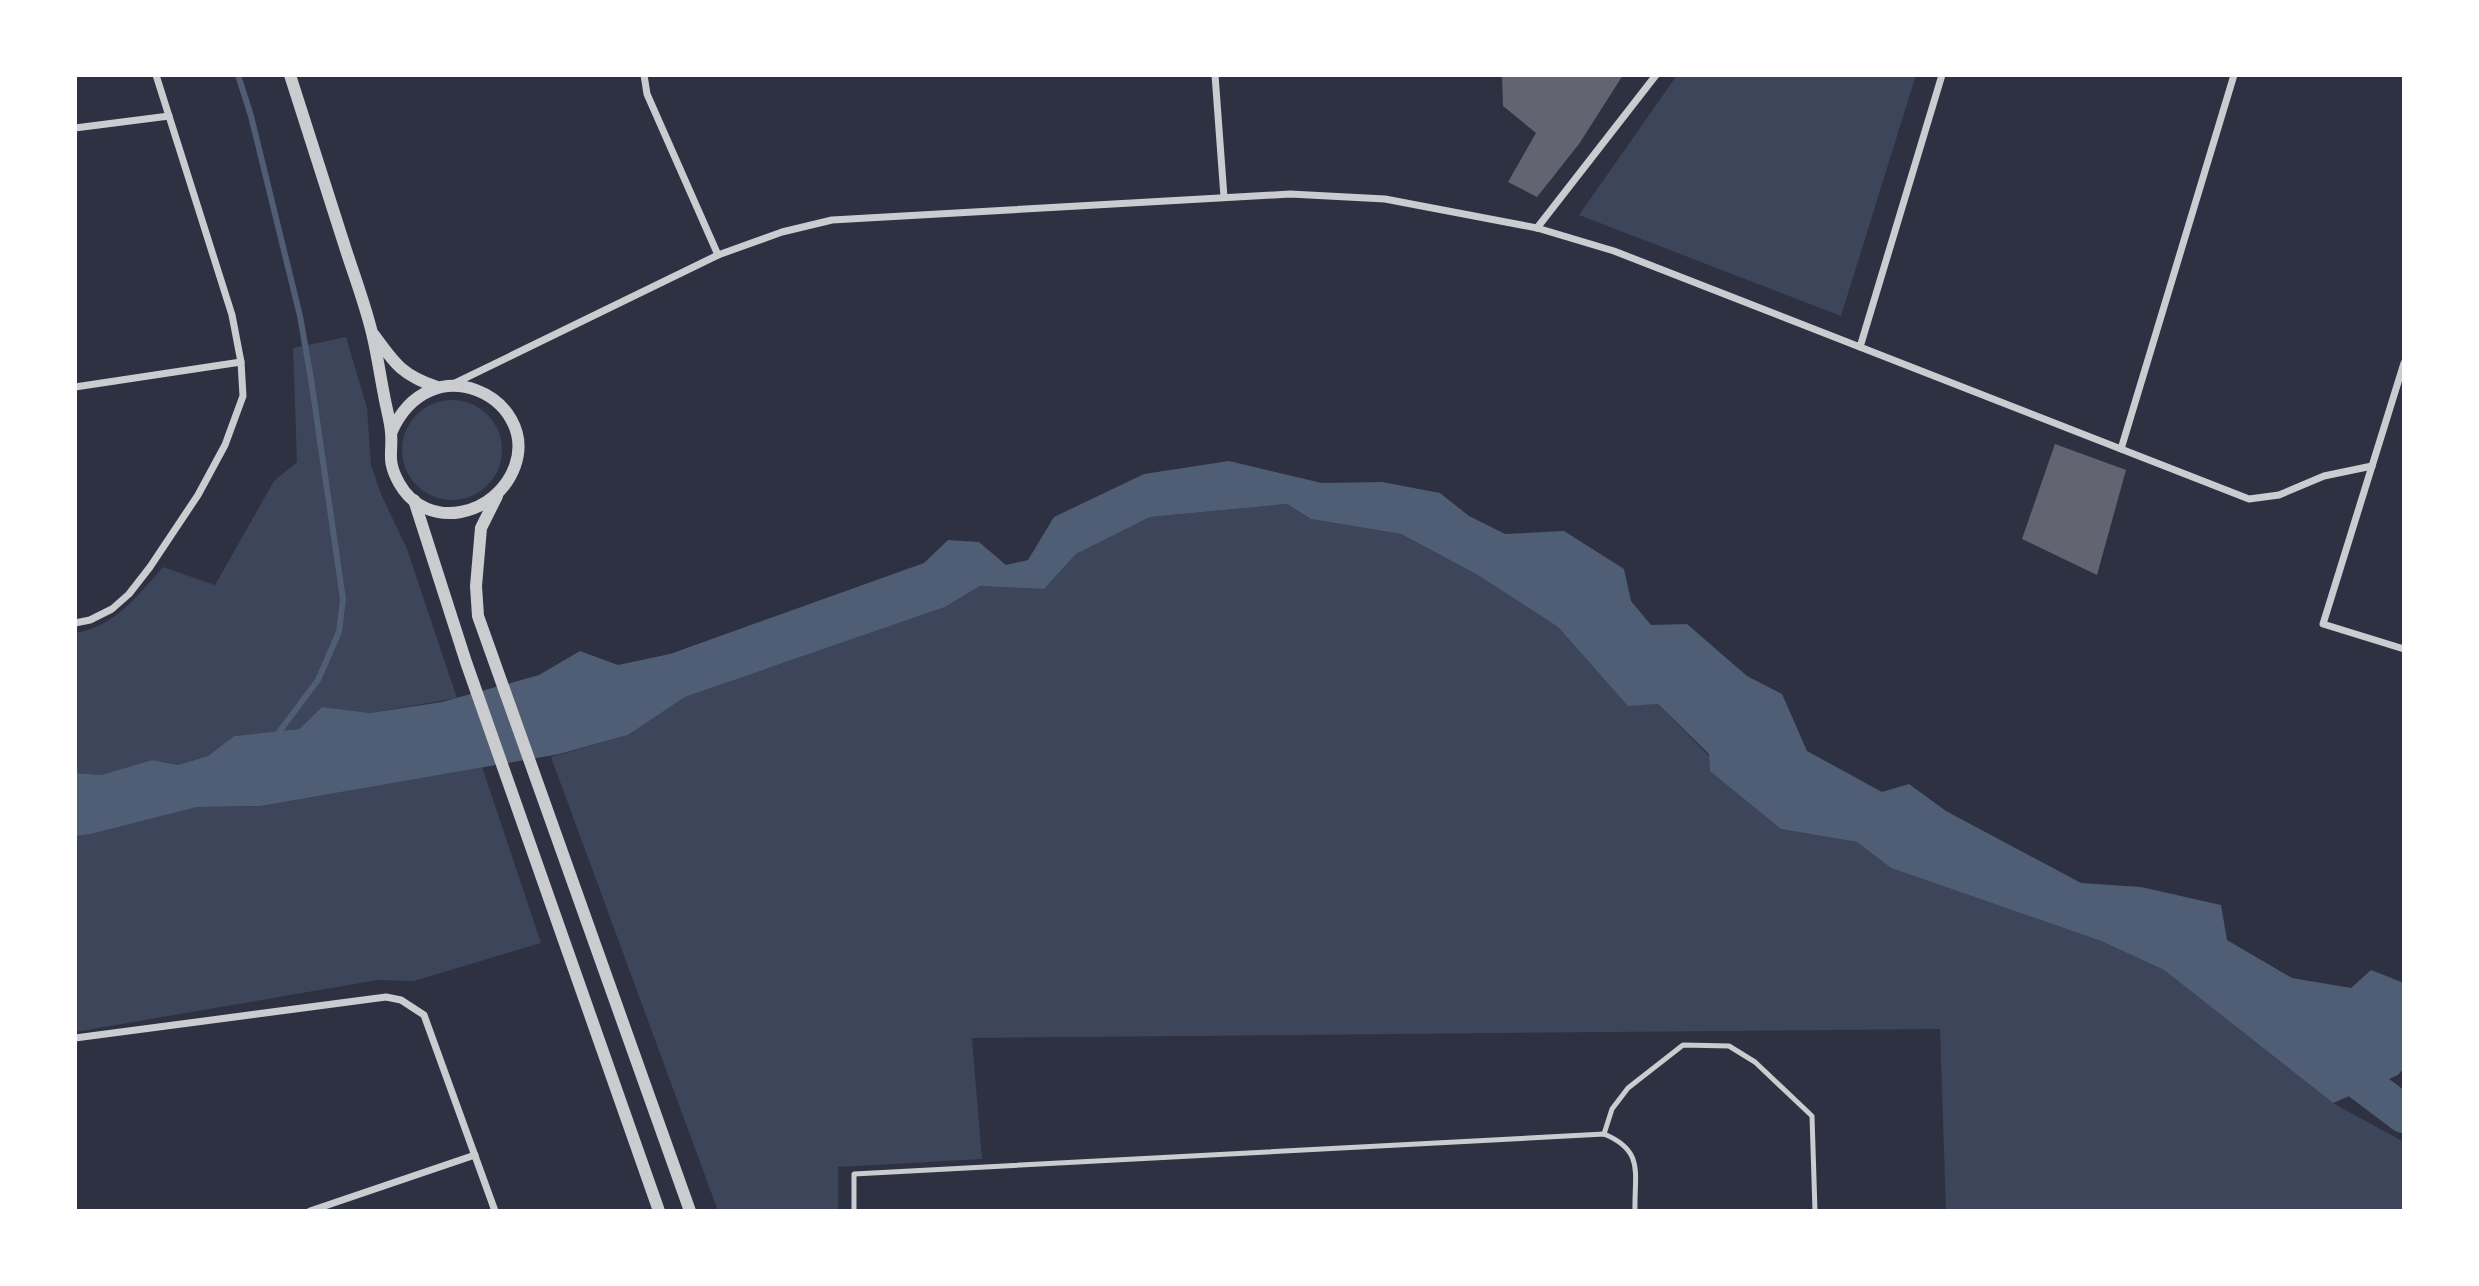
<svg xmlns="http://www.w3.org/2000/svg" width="2479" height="1286" font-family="Helvetica,sans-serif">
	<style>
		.green { fill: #3c4559 }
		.water { fill: #4f5d75 }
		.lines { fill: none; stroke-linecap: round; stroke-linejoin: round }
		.stream { stroke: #4f5d75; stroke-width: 6 }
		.river { stroke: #4f5d75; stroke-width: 38 }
		.building { fill: #626471 }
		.service { stroke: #caccd0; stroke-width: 5 }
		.minor { stroke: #caccd0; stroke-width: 7 }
		.tertiary { stroke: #caccd0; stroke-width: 12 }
	</style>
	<rect width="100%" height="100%" fill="#2d3142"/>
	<g class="green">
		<path d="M 1677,75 L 1916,75 L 1841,316 L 1579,215 Z"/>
		<path d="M 346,337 L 367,408 L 371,465 L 381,494 L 407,549 L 457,698 L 370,713 L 322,707 L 299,729 L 234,736 L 208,756 L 178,765 L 152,760 L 101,775 L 75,773 L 75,633 C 115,627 138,595 163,567 L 215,585 L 274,481 L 297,462 L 293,348 Z"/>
		<circle cx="452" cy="450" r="50"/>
		<path d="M 1287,504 L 1311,519 L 1401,534 L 1476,574 L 1558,627 L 1628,705 L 1658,704 L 1781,829 L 1857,842 L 1891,868 L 2101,941 L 2164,970 L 2333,1103 L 2404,1142 L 2404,1211 L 1946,1211 L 1940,1029 L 972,1038 L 982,1159 L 838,1167 L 838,1211 L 718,1211 L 551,757 L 628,735 L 685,697 L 945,607 L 980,586 L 1044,589 L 1076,554 L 1150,517 Z"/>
		<path d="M 482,767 L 541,943 L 414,981 L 378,980 L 75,1032 L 75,836 L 91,834 L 197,807 L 261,806 Z"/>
	</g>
	<path class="water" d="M 1229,461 L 1322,483 L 1382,482 L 1440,493 L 1469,516 L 1505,534 L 1564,531 L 1624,569 L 1631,601 L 1651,625 L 1687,624 L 1747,676 L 1782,694 L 1807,751 L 1882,792 L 1909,784 L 1946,811 L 2081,883 L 2141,887 L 2221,905 L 2227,940 L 2292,978 L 2351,988 L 2371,970 L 2404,983 L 2404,1068 L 2398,1075 L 2333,1103 L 2164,970 L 2101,941 L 1891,868 L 1857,842 L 1781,829 L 1710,771 L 1709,754 L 1658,704 L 1628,706 L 1558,627 L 1476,574 L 1401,534 L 1311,519 L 1287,504 L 1150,517 L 1076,554 L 1044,589 L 980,586 L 945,607 L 685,697 L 628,735 L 559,754 L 261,806 L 197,807 L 91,834 L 75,836 L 75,773 L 101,775 L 152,760 L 178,765 L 208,756 L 234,736 L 299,729 L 322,707 L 370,713 L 442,702 L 539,675 L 580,651 L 618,665 L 670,654 L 924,563 L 948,540 L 979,542 L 1006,565 L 1028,560 L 1054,517 L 1144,474 Z"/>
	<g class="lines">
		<path class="stream" d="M 238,75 L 251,116 L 300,316 L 311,379 L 343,599 L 339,632 L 318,680 L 276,736"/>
		<path class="river" d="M 2327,1056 L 2404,1114"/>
	</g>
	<g class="building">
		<path d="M 1502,75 L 1623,75 L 1579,144 L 1537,197 L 1508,182 L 1536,133 L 1503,106 Z"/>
		<path d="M 2055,444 L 2126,470 L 2097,575 L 2022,539 Z"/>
	</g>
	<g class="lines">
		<g class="service">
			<path d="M 1604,1134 L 1612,1109 L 1628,1088 L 1683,1045 L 1729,1046 L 1755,1062 L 1812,1116 L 1815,1211"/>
			<path d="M 854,1211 L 854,1174 L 1604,1134 C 1645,1151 1634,1173 1635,1211"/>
		</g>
		<g class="minor">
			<path d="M 644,75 L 647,94 L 718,255"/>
			<path d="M 1215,75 L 1224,197"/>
			<path d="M 75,128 L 169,116"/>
			<path d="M 1537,228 L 1656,75"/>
			<path d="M 1860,347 L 1942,75"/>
			<path d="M 2404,363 L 2323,624 L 2404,649"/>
			<path d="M 451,385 L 718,255 L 782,232 L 832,220 L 1290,194 L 1385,199 L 1537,228 L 1614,251 L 2249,499 L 2279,495 L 2324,476 L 2372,466"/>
			<path d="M 75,387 L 241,362"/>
			<path d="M 2121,449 L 2234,75"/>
			<path d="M 75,623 L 90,620 L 112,609 L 129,594 L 150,567 L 198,495 L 225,445 L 243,396 L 241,362 L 232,315 L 156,75"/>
			<path d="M 75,1038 L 386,997 L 401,1000 L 424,1015 L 495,1211"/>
			<path d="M 310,1211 L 475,1155"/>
		</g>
		<g class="tertiary">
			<path d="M 290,75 C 308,132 327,190 345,247 C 354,275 365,304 372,333 C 377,353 380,375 384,395 C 386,407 390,420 391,432 C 393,454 386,459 399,483 C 427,533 497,516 515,466 C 539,398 430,343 391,433"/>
			<path d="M 374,335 C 395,364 402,375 437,387"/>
			<path d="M 497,496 L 481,528 L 476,586 L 478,616 L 690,1211"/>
			<path d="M 414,500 L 466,662 L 659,1211"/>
		</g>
	</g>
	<rect width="2479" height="1286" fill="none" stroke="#ffffff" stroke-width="154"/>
</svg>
